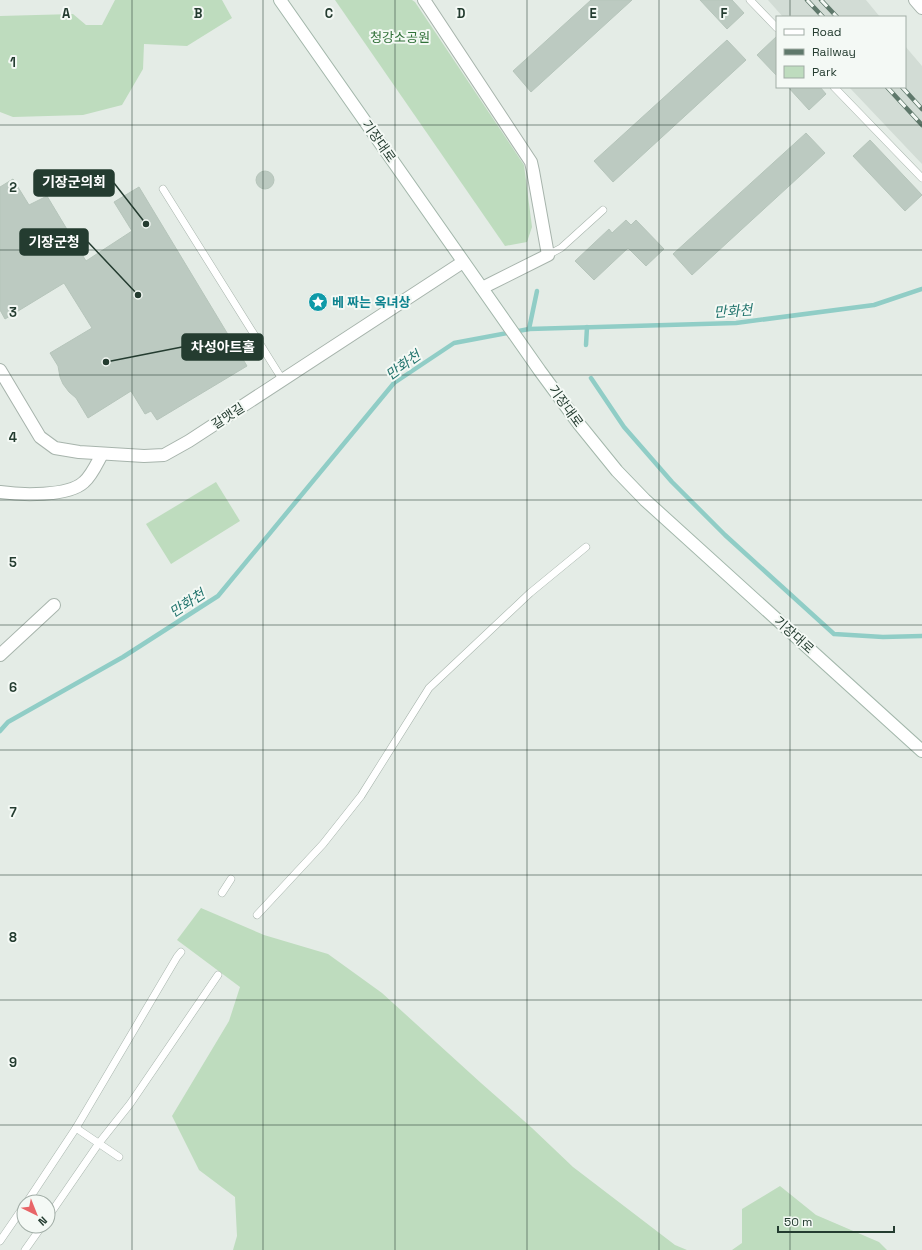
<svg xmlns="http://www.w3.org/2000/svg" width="922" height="1250" font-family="'Space Grotesk','Noto Sans KR',sans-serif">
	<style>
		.built { fill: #d2dcd5 }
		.green { fill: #bedcbe }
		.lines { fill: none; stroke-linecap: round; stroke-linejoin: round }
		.stream { stroke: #90cdc6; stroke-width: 4.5 }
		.building { fill: #bccac1; stroke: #b6c5bb }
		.service-casing { stroke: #a7b4ac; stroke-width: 8 }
		.minor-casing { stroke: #a7b4ac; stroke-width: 14 }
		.tertiary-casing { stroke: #a7b4ac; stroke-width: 14 }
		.secondary-casing { stroke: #a3b7ab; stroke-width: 14 }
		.service { stroke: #fff; stroke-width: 7 }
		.minor { stroke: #fff; stroke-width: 12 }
		.tertiary { stroke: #fff; stroke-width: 12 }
		.secondary { stroke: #fff; stroke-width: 12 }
		.rail-casing { stroke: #5f786b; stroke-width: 4.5 }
		.rail { stroke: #f4f9f5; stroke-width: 3; stroke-dasharray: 9; stroke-linecap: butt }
		.grid { fill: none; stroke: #243c30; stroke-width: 1; stroke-opacity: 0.55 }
		.labels { text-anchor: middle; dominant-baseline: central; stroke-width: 4; stroke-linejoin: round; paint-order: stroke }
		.park-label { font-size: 13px; fill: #317139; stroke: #f4f9f5 }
		.street-label { font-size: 13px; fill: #243c30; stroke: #f4f9f5 }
		.culture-label { font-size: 13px; font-weight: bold; fill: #0d838f; stroke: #f4f9f5; text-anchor: start }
		.water-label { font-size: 14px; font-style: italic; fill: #22746d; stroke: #f4f9f5 }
		.grid-label { font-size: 13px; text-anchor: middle; font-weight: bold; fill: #243c30; stroke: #f4f9f5; stroke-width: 4; stroke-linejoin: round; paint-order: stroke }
		.leader { fill: none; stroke: #243c30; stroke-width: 1.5 }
		.callout-dot { fill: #243c30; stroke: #f4f9f5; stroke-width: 1.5 }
		.callout { fill: #243c30; stroke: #243c30; stroke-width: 1.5 }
		.callout-label { font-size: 14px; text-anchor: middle; font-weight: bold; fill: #fff }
	</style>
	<rect width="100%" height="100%" fill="#e4ece6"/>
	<g class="built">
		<path d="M 768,0 L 866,0 L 880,17 L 783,17 Z"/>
		<path d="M 905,46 L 922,66 L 922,164 L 849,87 L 905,87 Z"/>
	</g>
	<g class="green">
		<path d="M 115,0 L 222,0 L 232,18 L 187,46 L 144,44 L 143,69 L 122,105 L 83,115 L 13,117 L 0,112 L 0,16 L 73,14 L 86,25 L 102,25 Z"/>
		<path d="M 335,0 L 412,0 L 415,2 L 524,165 L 532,227 L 527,242 L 505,246 Z"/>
		<path d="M 216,482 L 240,521 L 171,564 L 146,524 Z"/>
		<path d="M 201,908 L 264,935 L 328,954 L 382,993 L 481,1083 L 532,1128 L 573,1167 L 675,1245 L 687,1250 L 233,1250 L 237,1236 L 235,1197 L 199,1170 L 172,1116 L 229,1021 L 240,987 L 177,940 Z"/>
		<path d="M 780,1186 L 816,1215 L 879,1242 L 887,1250 L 732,1250 L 742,1243 L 742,1209 Z"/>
	</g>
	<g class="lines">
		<g class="stream">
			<path d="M 529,329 L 537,291"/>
			<path d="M 586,345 L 587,327"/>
			<path d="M 591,378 L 624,427 L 672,482 L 725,535 L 834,634 L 883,637 L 922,636"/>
			<path d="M 0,731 L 8,722 L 123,657 L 218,596 L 394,383 L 454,343 L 529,329 L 736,323 L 874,305 L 922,289"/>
		</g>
	</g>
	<g class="building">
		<path d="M 591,0 L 632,0 L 531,92 L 513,71 Z"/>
		<path d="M 700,0 L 732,0 L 744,13 L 727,29 Z"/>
		<path d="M 777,36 L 777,76 L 757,55 Z"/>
		<path d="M 727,40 L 746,60 L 613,182 L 594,161 Z"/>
		<path d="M 788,87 L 820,87 L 826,94 L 809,110 Z"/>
		<path d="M 806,133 L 825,153 L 692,275 L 673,254 Z"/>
		<path d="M 870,140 L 922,195 L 905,211 L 853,156 Z"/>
		<circle cx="265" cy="180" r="9"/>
		<path d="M 13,179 L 29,205 L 47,196 L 86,261 L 132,231 L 114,202 L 139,187 L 247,366 L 157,420 L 151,411 L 145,414 L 131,391 L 88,418 L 76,398 L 69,392 L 63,384 L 60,377 L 58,366 L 50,353 L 92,328 L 64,283 L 5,319 L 0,310 L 0,187 Z"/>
		<path d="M 626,220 L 631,225 L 636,220 L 664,249 L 646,266 L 628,248 L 594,280 L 575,261 L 609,229 L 612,233 Z"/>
	</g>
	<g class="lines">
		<g class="service-casing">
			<g id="service">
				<path d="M 750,0 L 777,28"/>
				<path d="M 834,87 L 922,178"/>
				<path d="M 163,189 L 282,379"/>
				<path d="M 548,255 L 561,248 L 603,210"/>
				<path d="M 222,893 L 231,879"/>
				<path d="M 257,915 L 323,844 L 361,796 L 429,688 L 530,593 L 586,547"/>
				<path d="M 76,1128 L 119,1157"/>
				<path d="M 27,1202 L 76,1128 L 177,957 L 181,952"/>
				<path d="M 48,1217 L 99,1143 L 130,1104 L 218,975"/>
				<path d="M 0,1241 L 24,1206"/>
				<path d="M 25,1250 L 42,1226"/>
			</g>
		</g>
		<g class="minor-casing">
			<g id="minor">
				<path d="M 424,0 L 531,162 L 533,171 L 548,255 L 482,288"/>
				<path d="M 0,370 L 40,437 L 55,448 L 79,452 L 144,456 L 164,455 L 189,441 L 463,262"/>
				<path d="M 0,492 C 20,495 68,497 84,482 C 92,475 97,463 102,454"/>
				<path d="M 0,655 L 54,605"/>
			</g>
		</g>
		<g class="tertiary-casing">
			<path id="tertiary" d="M 915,0 L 922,8"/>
		</g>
		<g class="secondary-casing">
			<path id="secondary" d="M 280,0 L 540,371 L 579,424 L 617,471 L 645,500 L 922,751"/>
		</g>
		<use href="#service" class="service"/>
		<use href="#minor" class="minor"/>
		<use href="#tertiary" class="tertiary"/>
		<use href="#secondary" class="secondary"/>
		<g class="rail-casing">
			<g id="rail">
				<path d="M 807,0 L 823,17"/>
				<path d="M 821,0 L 837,17"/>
				<path d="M 887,87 L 922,125"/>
				<path d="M 902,87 L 922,109"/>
			</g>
		</g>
		<use href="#rail" class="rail"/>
	</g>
	<path class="grid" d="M 132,0 L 132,1250M 263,0 L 263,1250M 395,0 L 395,1250M 527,0 L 527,1250M 659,0 L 659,1250M 790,0 L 790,17M 790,87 L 790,1250M 0,125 L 922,125M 0,250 L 922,250M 0,375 L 922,375M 0,500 L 922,500M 0,625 L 922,625M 0,750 L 922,750M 0,875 L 922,875M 0,1000 L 922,1000M 0,1125 L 922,1125"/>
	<defs>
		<g id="sight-disc" transform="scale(1)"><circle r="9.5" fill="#0f9aa8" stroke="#f4f9f5"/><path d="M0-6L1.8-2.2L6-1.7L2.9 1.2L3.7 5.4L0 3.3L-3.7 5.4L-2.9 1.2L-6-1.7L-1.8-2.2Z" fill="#fff"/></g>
	</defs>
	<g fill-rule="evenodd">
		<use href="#sight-disc" x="318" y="302"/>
	</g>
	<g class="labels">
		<g class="park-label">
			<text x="400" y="37">청강소공원</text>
		</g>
		<g class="street-label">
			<text transform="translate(379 141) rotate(55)">기장대로</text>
			<text transform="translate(566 406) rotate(54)">기장대로</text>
			<text transform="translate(228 416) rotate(-33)">갈맷길</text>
			<text transform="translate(794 635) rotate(42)">기장대로</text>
		</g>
		<g class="culture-label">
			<text x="332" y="302">베 짜는 옥녀상</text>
		</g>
		<g class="water-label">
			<text transform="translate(733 311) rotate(-4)">만화천</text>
			<text transform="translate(403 365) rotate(-36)">만화천</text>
			<text transform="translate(187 603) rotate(-33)">만화천</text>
		</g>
	</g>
	<g class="grid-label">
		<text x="66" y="18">A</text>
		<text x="198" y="18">B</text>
		<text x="329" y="18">C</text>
		<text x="461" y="18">D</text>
		<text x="593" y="18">E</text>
		<text x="724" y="18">F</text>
		<text x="13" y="67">1</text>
		<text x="13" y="192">2</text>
		<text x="13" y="317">3</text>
		<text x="13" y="442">4</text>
		<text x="13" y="567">5</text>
		<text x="13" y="692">6</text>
		<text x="13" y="817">7</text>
		<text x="13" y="942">8</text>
		<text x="13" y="1067">9</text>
	</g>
	<path class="leader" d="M146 224L114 183M138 295L88 242M106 362L182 347"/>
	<g class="callout-dot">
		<circle cx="146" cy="224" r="4"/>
		<circle cx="138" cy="295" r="4"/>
		<circle cx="106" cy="362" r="4"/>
	</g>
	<g class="callout">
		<rect x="34" y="170" width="80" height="26" rx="4"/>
		<rect x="20" y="229" width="68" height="26" rx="4"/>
		<rect x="182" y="334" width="81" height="26" rx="4"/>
	</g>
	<g class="callout-label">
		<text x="74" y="187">기장군의회</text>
		<text x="54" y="247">기장군청</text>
		<text x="223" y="352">차성아트홀</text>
	</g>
	<rect x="776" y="16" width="130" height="72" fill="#f4f9f5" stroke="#a1ada6"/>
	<rect x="784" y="29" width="20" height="6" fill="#ffffff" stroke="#a1ada6"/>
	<text x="812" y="36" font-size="12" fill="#243c30">Road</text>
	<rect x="784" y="49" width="20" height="6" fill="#5f786b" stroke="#a1ada6"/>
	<text x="812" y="56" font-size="12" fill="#243c30">Railway</text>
	<rect x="784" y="66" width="20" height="12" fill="#bedcbe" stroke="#a1ada6"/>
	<text x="812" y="76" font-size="12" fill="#243c30">Park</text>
	<g transform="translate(36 1214) rotate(137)"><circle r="19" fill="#f4f9f5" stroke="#a1ada6"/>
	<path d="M0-3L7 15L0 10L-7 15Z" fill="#e86568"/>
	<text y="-6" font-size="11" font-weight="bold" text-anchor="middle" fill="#243c30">N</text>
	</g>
	<path d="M778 1226v6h116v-6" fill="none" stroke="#243c30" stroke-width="2"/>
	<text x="784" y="1226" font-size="12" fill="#243c30" stroke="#f4f9f5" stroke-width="3" paint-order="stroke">50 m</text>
</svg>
